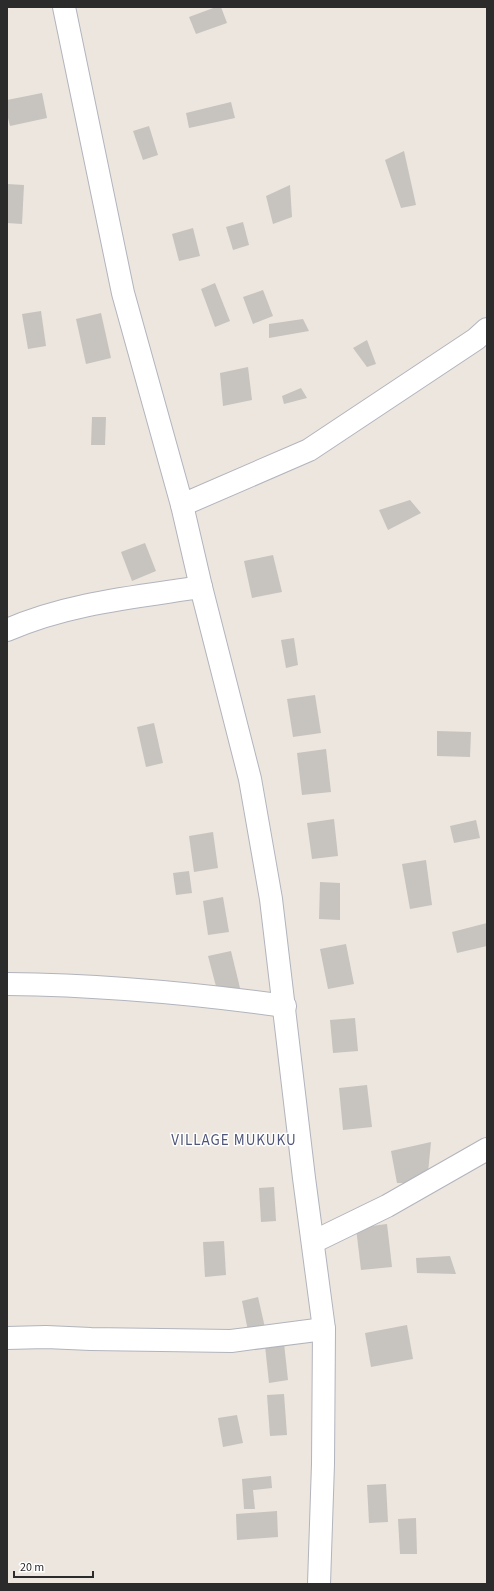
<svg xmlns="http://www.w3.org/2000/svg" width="494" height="1591" font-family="'Source Sans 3',sans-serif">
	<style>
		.building { fill: #c7c3be }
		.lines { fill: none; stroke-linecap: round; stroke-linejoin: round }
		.minor-casing { stroke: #b2b4bd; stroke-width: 24 }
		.minor { stroke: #fff; stroke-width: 22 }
		.labels { text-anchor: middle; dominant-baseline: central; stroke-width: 3; stroke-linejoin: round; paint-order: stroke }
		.neighbourhood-label { font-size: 15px; letter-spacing: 1px; fill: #4f5578; stroke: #fff }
	</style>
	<rect width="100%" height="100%" fill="#ece6de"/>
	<g class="building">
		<path d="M 216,7 L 221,7 L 227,23 L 196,34 L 189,17 Z"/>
		<path d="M 42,93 L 47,118 L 10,126 L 7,114 L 7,100 Z"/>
		<path d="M 231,102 L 235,118 L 189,128 L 186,113 Z"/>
		<path d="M 149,126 L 158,155 L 143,160 L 133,131 Z"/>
		<path d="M 404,151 L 416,205 L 401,208 L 385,160 Z"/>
		<path d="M 7,184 L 24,185 L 22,224 L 7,223 Z"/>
		<path d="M 290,185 L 292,217 L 273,224 L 266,196 Z"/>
		<path d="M 243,222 L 249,245 L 233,250 L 226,227 Z"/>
		<path d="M 193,228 L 200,256 L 179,261 L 172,234 Z"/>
		<path d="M 215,283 L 230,321 L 215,327 L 201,289 Z"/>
		<path d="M 263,290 L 273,316 L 253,324 L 243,297 Z"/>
		<path d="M 41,311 L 46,346 L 28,349 L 22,314 Z"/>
		<path d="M 101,313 L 111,358 L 86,364 L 76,319 Z"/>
		<path d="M 303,319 L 309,331 L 269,338 L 269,324 Z"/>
		<path d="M 367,340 L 376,364 L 367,367 L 353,348 Z"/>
		<path d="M 248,367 L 252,400 L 223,406 L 220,373 Z"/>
		<path d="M 301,388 L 307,398 L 284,404 L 282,396 Z"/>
		<path d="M 92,417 L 106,417 L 105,445 L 91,445 Z"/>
		<path d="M 410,500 L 421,513 L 388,530 L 379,510 Z"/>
		<path d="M 145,543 L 156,571 L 132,581 L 121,552 Z"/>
		<path d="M 273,555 L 282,592 L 252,598 L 244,561 Z"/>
		<path d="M 294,638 L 298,665 L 286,668 L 281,640 Z"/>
		<path d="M 315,695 L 321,733 L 293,737 L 287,699 Z"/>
		<path d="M 154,723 L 163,763 L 146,767 L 137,727 Z"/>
		<path d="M 437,731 L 471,732 L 470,757 L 437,756 Z"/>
		<path d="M 326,749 L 331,792 L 302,795 L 297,753 Z"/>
		<path d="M 334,819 L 338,856 L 312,859 L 307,823 Z"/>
		<path d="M 476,820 L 480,838 L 454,843 L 450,826 Z"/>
		<path d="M 213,832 L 218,868 L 194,872 L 189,836 Z"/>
		<path d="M 426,860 L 432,905 L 410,909 L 402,864 Z"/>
		<path d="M 189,871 L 192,893 L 176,895 L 173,873 Z"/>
		<path d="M 320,882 L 340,883 L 340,920 L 319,919 Z"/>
		<path d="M 223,897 L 229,932 L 208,935 L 203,901 Z"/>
		<path d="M 487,923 L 487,946 L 457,953 L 452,932 Z"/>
		<path d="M 346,944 L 354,984 L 328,989 L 320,949 Z"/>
		<path d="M 231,951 L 240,988 L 218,994 L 208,956 Z"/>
		<path d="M 355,1018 L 358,1051 L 333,1053 L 330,1020 Z"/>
		<path d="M 367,1085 L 372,1127 L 343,1130 L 339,1088 Z"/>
		<path d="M 431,1142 L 427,1183 L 397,1183 L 391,1151 Z"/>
		<path d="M 274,1187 L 276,1221 L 261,1222 L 259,1188 Z"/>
		<path d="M 387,1224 L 392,1267 L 361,1270 L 356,1228 Z"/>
		<path d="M 224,1241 L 226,1275 L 205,1277 L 203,1242 Z"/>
		<path d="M 450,1256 L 456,1274 L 417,1273 L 416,1258 Z"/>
		<path d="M 258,1297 L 266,1332 L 249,1336 L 242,1301 Z"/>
		<path d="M 407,1325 L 413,1359 L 371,1367 L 365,1333 Z"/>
		<path d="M 284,1343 L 288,1380 L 269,1383 L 265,1346 Z"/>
		<path d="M 284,1394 L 287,1435 L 270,1436 L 267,1395 Z"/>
		<path d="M 237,1415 L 243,1443 L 223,1447 L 218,1418 Z"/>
		<path d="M 271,1476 L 272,1488 L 253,1490 L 255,1509 L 244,1509 L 242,1479 Z"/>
		<path d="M 386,1484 L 388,1522 L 369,1523 L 367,1485 Z"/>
		<path d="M 277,1511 L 278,1537 L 237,1540 L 236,1514 Z"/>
		<path d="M 416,1518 L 417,1554 L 400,1554 L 398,1519 Z"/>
	</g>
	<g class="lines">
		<g class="minor-casing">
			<g id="minor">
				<path d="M 64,7 L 123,293 L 182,505 L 201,587 L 250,779 L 271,899 L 304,1178 L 324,1329 L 323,1464 L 319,1584"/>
				<path d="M 182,505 L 309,450 L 476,339 L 487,329"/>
				<path d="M 7,630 C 68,603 136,597 201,587"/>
				<path d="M 7,984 C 101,985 191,993 285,1006"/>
				<path d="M 313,1242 L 387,1206 L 487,1149"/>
				<path d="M 7,1338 L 46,1337 L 91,1339 L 231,1341 L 324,1329"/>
			</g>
		</g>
		<use href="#minor" class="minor"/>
	</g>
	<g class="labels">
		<g class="neighbourhood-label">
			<text x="234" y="1140">VILLAGE MUKUKU</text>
		</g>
	</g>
	<rect width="494" height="1591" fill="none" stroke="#2b2b2b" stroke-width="16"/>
	<path d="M14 1571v6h79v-6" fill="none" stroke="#2b2b2b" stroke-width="2"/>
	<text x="20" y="1571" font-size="12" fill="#2b2b2b" stroke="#ffffff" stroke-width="3" paint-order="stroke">20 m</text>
</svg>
